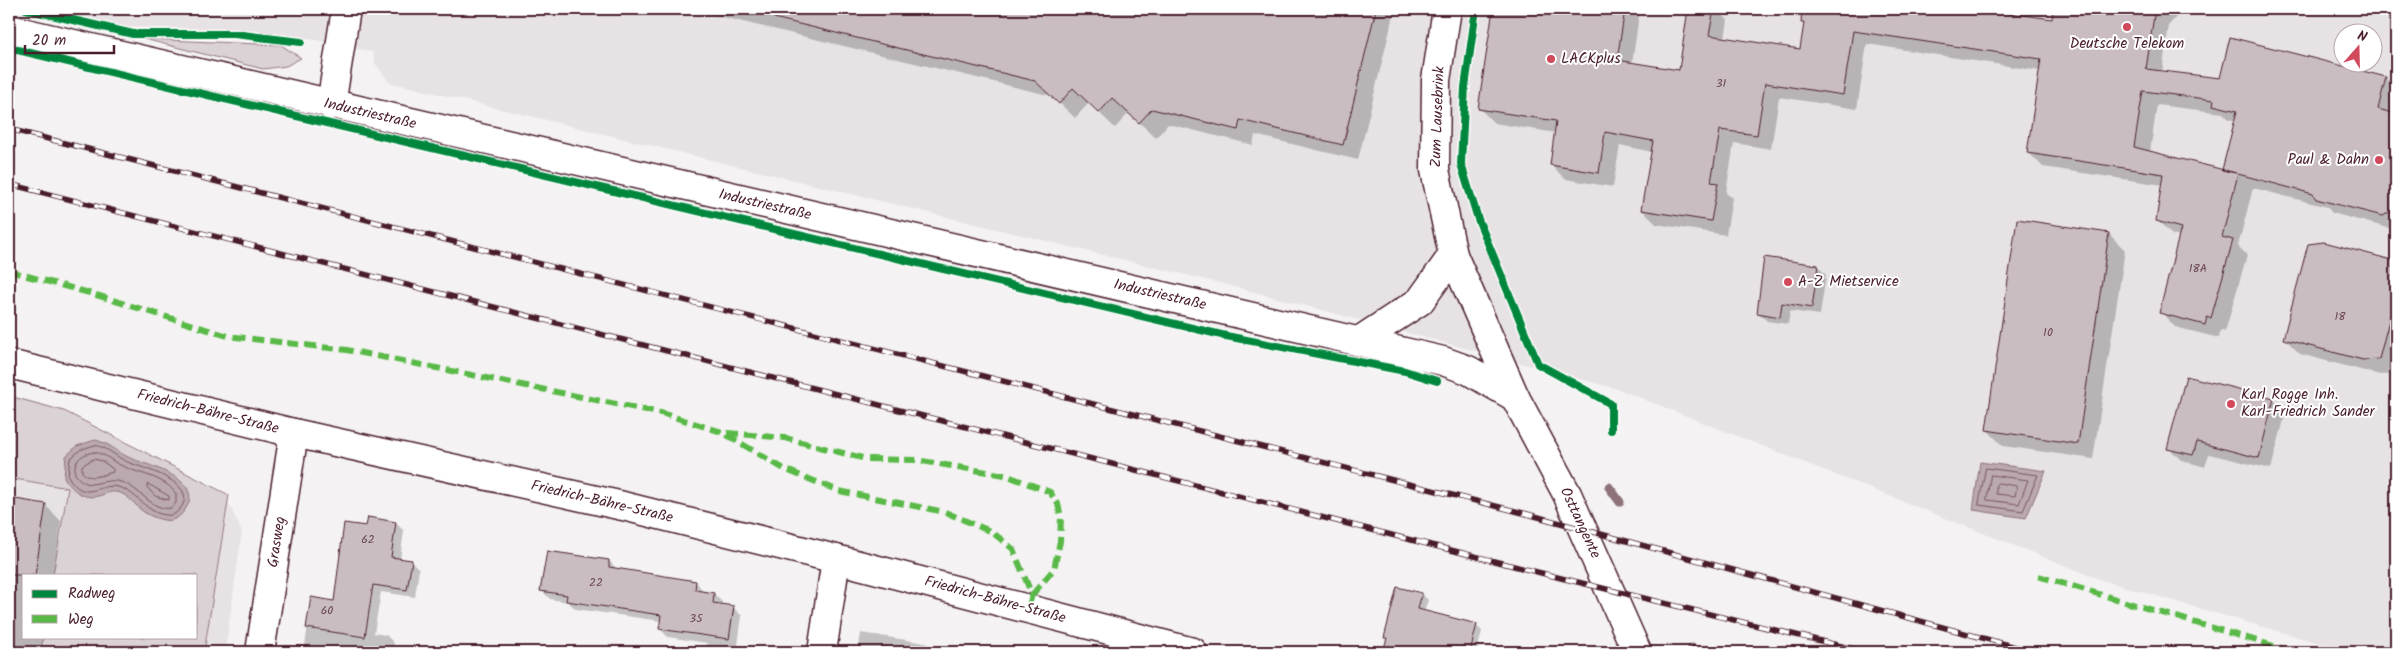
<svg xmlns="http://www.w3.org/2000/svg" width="2405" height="661" font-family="Kalam,sans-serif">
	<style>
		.built { fill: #e7e2e3; fill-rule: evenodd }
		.green { fill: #dbd2d5; stroke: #927880 }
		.water { fill: #baa9ae; stroke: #8d727a }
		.shadow { fill: #0003; fill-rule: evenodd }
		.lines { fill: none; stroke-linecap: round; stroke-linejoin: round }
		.shore { stroke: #77565f; stroke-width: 1 }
		.stream { stroke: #8d727a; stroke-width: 9 }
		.building { fill: #cabdc1; stroke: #4a1f2b; fill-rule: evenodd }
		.minor-casing { stroke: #4a1f2b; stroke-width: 31 }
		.minor { stroke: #fff; stroke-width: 28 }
		.rail-casing { stroke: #4a1f2b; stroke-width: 5.5 }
		.rail { stroke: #fff; stroke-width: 4; stroke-dasharray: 11; stroke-linecap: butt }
		.quiet { stroke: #58b947; stroke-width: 6; stroke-dasharray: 12 6; stroke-linecap: butt }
		.cycleway-casing { stroke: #fff; stroke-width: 11 }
		.cycleway { stroke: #00873e; stroke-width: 8 }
		.poi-dot { fill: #d1495b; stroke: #fff; stroke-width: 2 }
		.labels { text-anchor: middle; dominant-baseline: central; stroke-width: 4; stroke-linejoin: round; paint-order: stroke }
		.number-label { font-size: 12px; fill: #6a4650 }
		.poi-label { font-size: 15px; fill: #4a1f2b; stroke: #fff; text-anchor: start }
		.street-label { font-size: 15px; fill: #4a1f2b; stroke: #fff }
	</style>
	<rect width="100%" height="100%" fill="#f4f2f2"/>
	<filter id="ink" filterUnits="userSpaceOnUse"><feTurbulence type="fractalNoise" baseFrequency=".02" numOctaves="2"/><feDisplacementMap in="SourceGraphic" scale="10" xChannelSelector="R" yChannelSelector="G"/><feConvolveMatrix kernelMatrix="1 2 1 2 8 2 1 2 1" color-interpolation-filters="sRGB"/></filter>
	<g filter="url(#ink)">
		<g class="built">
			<path d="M 51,9 L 2396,9 L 2396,652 L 2350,652 L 2102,580 L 1618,389 L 1232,286 L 389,82 L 375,63 L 373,52 L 306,38 L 252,31 L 128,27 ZM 2342,32 L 2372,32 L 2372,62 L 2342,62 Z"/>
			<path d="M 9,395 L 49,406 L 221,494 L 230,506 L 242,532 L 225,652 L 9,652 ZM 24,575 L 196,575 L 196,637 L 24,637 Z"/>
		</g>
		<g class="green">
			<path d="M 144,39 L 281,45 L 301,58 L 286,66 L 263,69 Z"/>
			<path d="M 9,396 L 64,411 L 229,495 L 204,652 L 41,652 L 43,637 L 196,637 L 196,575 L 53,575 L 68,488 L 9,478 Z"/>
		</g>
		<g class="water">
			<path d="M 95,440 C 109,443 116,451 128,457 C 145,465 209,479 184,511 C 179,518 172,522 164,520 C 157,519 145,514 140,509 C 132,502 128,494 116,492 C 109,491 104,495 98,496 C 83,500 71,489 64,477 L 66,456 L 77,446 Z"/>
			<path d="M 1980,462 L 2046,471 L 2026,518 L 1973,510 Z"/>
		</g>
		<g class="shadow">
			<path d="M 689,9 L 1395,9 L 1358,160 L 1255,135 L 1253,145 L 1168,124 L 1156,138 L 1129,113 L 1115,128 L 1089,103 L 1075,118 L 1052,96 Z"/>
			<path d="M 1495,9 L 1640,9 L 1632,64 L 1680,71 L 1689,9 L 1717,9 L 1728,20 L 1725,38 L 1801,50 L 1807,9 L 1998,9 L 2008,10 L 2012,15 L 2053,21 L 2055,9 L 2183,9 L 2169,25 L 2162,72 L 2221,80 L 2231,39 L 2386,78 L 2396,88 L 2396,230 L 2332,213 L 2327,207 L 2253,188 L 2238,246 L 2247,255 L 2225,332 L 2221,330 L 2219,338 L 2175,327 L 2161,312 L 2180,237 L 2172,235 L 2157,220 L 2163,185 L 2043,167 L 2028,152 L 2040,71 L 1867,44 L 1857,109 L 1779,97 L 1771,149 L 1734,143 L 1726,193 L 1732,198 L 1726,235 L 1656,224 L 1642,210 L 1652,152 L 1620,145 L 1613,187 L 1565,179 L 1551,165 L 1556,133 L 1494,123 L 1479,108 ZM 2157,105 L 2223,113 L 2229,119 L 2236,121 L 2223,169 L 2226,172 L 2150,152 Z"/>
			<path d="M 2018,220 L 2109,234 L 2125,250 L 2093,459 L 2003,446 L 1987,430 Z"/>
			<path d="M 2324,243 L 2396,262 L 2394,374 L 2380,375 L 2300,354 L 2284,338 Z"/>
			<path d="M 1765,258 L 1818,266 L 1826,275 L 1820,315 L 1790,311 L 1788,324 L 1767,321 L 1758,312 Z"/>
			<path d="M 2273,399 L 2286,412 L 2271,469 L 2209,454 L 2205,467 L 2181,460 L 2169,448 Z"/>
			<path d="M 9,499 L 45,505 L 61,521 L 53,575 L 24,575 L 24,637 L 43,637 L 40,652 L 9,652 Z"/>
			<path d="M 396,523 L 404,531 L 400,559 L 411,561 L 419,569 L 415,597 L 381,592 L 374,633 L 386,635 L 394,643 L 393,652 L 304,652 L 312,599 L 335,602 L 367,528 Z"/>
			<path d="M 609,561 L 617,569 L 696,582 L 704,592 L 714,594 L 722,602 L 722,606 L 733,607 L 742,616 L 737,652 L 705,652 L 707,643 L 668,637 L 660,629 L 661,621 L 576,609 L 568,602 L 550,599 L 542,591 Z"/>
			<path d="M 1398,588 L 1422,594 L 1428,600 L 1424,612 L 1476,625 L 1482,631 L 1477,652 L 1387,652 L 1385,650 L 1388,640 L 1385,637 Z"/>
			<path d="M 861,633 L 926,643 L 934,652 L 858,652 Z"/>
		</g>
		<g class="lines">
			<g class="shore">
				<path d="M 95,445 C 108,448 114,455 125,461 C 138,467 202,482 180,509 C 177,513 172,516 167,515 C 146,514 138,492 118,487 C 99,482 85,505 68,476 L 70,459 L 80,450 Z"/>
				<path d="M 94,452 C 107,454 113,463 125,467 C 142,475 165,477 176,494 L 176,503 L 171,508 C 153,512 139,487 121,482 C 103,476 89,494 75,474 C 73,461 81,454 94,452 Z"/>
				<path d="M 94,459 L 102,461 L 113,469 L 113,472 C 102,475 90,481 82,472 L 82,466 Z"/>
				<path d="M 1986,468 L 2038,475 L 2023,511 L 1979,505 Z"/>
				<path d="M 1991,475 L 2028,480 L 2019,504 L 1987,500 Z"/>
				<path d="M 1998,483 L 2017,486 L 2015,496 L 1996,494 L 1996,485 Z"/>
				<path d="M 148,484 L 169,496 L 169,500 L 155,496 L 147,487 Z"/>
			</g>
			<g class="stream">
				<path d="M 1609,487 L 1620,502"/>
				<path d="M 1692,648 L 1695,652"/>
			</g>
		</g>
		<g class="building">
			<path d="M 775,9 L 1376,9 L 1343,145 L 1240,120 L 1238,130 L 1152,109 L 1139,123 L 1112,98 L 1099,113 L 1073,88 L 1059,104 L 1035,81 L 774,18 Z"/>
			<path d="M 1493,9 L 1625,9 L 1617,60 L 1679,70 L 1688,9 L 1714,9 L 1709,35 L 1800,49 L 1804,23 L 1801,23 L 1802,9 L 2008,9 L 2008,13 L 2052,19 L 2053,9 L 2155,9 L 2146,69 L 2220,78 L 2230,37 L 2386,77 L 2378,109 L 2396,114 L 2396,208 L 2383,216 L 2316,199 L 2313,194 L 2238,174 L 2222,237 L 2233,240 L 2211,318 L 2207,317 L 2205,325 L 2159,313 L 2181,228 L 2156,221 L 2163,174 L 2027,153 L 2041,59 L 1853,31 L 1843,95 L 1765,83 L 1757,135 L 1720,130 L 1711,182 L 1718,183 L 1711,221 L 1641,210 L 1653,141 L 1605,132 L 1599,173 L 1550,165 L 1556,121 L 1478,109 ZM 2143,91 L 2214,100 L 2213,105 L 2237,111 L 2222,170 L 2236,173 L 2134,147 Z"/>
			<path d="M 2017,219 L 2109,233 L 2078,444 L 1986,430 Z"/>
			<path d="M 2324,242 L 2396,261 L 2396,293 L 2379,359 L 2363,360 L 2283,339 L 2308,244 Z"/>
			<path d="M 1764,257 L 1818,265 L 1812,308 L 1782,303 L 1780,317 L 1757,313 Z"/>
			<path d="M 2186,376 L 2274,398 L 2259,458 L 2197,442 L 2193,455 L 2167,449 Z"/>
			<path d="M 9,498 L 46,504 L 35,575 L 9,575 Z"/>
			<path d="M 368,517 L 396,522 L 391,557 L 412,560 L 407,590 L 373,585 L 365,637 L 306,628 L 311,597 L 334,601 L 344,523 L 366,526 Z"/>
			<path d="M 547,551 L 609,560 L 609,567 L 696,581 L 695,590 L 714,593 L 713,603 L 734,606 L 729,639 L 659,629 L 661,615 L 566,601 L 567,595 L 540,591 Z"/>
			<path d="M 1397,587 L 1422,593 L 1418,609 L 1477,624 L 1470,652 L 1383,652 L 1387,638 L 1384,638 Z"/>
		</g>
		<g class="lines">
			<g class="minor-casing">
				<g id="minor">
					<path d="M 1447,9 L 1436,80 L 1435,170 L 1453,255 L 1515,397 L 1567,494 L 1637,652"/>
					<path d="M 9,29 L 1443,361 L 1468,370 L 1515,397"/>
					<path d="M 331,105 L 346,9"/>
					<path d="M 1359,341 L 1420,301 L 1453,255"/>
					<path d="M 9,364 L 294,433 L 623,506 L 836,559 L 1193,652"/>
					<path d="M 260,652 L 294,433"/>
					<path d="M 822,652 L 836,559"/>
				</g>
			</g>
			<use href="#minor" class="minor"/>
			<g class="rail-casing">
				<g id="rail">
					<path d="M 9,129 L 1531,515 L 2034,652"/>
					<path d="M 9,184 L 1561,578 L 1866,652"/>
				</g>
			</g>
			<use href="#rail" class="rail"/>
			<g class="quiet">
				<path d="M 9,271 L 93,294 L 228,336 L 347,350 L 661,413 L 722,432 L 784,469 L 839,491 L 945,512 L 992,532 L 1013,549 L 1032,595 L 1028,609"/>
				<path d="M 727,433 L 785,438 L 866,459 L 916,460 L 1005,475 L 1050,492 L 1058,504 L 1061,517 L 1060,541 L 1054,569 L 1032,595"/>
				<path d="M 2038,576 L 2294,652"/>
			</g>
			<g class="cycleway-casing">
				<g id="cycleway">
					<path d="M 26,9 L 133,34 L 234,34 L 301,42"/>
					<path d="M 1476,9 L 1465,87 L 1461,164 L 1478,219 L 1538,364 L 1611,404 L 1611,430"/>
					<path d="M 9,48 L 1226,336 L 1405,371 L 1437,381"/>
				</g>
			</g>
			<use href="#cycleway" class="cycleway"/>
		</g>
	</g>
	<g class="poi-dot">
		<circle cx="2127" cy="27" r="5"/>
		<circle cx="1551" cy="59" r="5"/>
		<circle cx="2379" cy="160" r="5"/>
		<circle cx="1788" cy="282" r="5"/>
		<circle cx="2231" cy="404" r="5"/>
	</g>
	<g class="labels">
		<g class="number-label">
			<text x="1721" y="83">31</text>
			<text x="2198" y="268">18A</text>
			<text x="2340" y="316">18</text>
			<text x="2048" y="332">10</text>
			<text x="368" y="539">62</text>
			<text x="596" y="582">22</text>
			<text x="327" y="610">60</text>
			<text x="696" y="618">35</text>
		</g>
		<g class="poi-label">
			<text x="2127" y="44" text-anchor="middle">Deutsche Telekom</text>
			<text x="1561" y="59">LACKplus</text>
			<text x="2369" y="160" text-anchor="end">Paul &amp; Dahn</text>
			<text x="1798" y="282">A-Z Mietservice</text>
			<text x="2241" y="395">Karl Rogge Inh.<tspan x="2241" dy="17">Karl-Friedrich Sander</tspan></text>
		</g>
		<g class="street-label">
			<text transform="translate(370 114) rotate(13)">Industriestraße</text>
			<text transform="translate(1438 117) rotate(-88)">Zum Lausebrink</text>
			<text transform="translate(765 205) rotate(13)">Industriestraße</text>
			<text transform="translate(1160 295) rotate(13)">Industriestraße</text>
			<text transform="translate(208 412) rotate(14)">Friedrich-Bähre-Straße</text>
			<text transform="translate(602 502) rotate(13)">Friedrich-Bähre-Straße</text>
			<text transform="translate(1580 523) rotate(65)">Osttangente</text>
			<text transform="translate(277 542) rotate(-81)">Grasweg</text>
			<text transform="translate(995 600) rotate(15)">Friedrich-Bähre-Straße</text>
		</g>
	</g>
	<rect width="2405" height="661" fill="none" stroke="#fff" stroke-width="30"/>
	<rect x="15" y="15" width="2375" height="631" fill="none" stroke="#4a1f2b" stroke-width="2" filter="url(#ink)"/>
	<rect x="22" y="574" width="175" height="65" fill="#ffffff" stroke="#b7a5aa"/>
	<rect x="32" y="590" width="25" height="8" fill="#00873e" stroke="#b7a5aa"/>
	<text x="68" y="598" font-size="15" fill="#4a1f2b">Radweg</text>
	<rect x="32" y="615" width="25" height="8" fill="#58b947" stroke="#b7a5aa"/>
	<text x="68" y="624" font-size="15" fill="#4a1f2b">Weg</text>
	<g transform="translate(2358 48) rotate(20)"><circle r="24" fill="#ffffff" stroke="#b7a5aa"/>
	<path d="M0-4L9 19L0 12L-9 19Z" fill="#d1495b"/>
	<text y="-8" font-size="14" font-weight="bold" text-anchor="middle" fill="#4a1f2b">N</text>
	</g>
	<path d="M25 45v8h89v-8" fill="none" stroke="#4a1f2b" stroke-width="2.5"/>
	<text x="32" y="45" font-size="15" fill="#4a1f2b" stroke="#ffffff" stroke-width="4" paint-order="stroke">20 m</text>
</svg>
